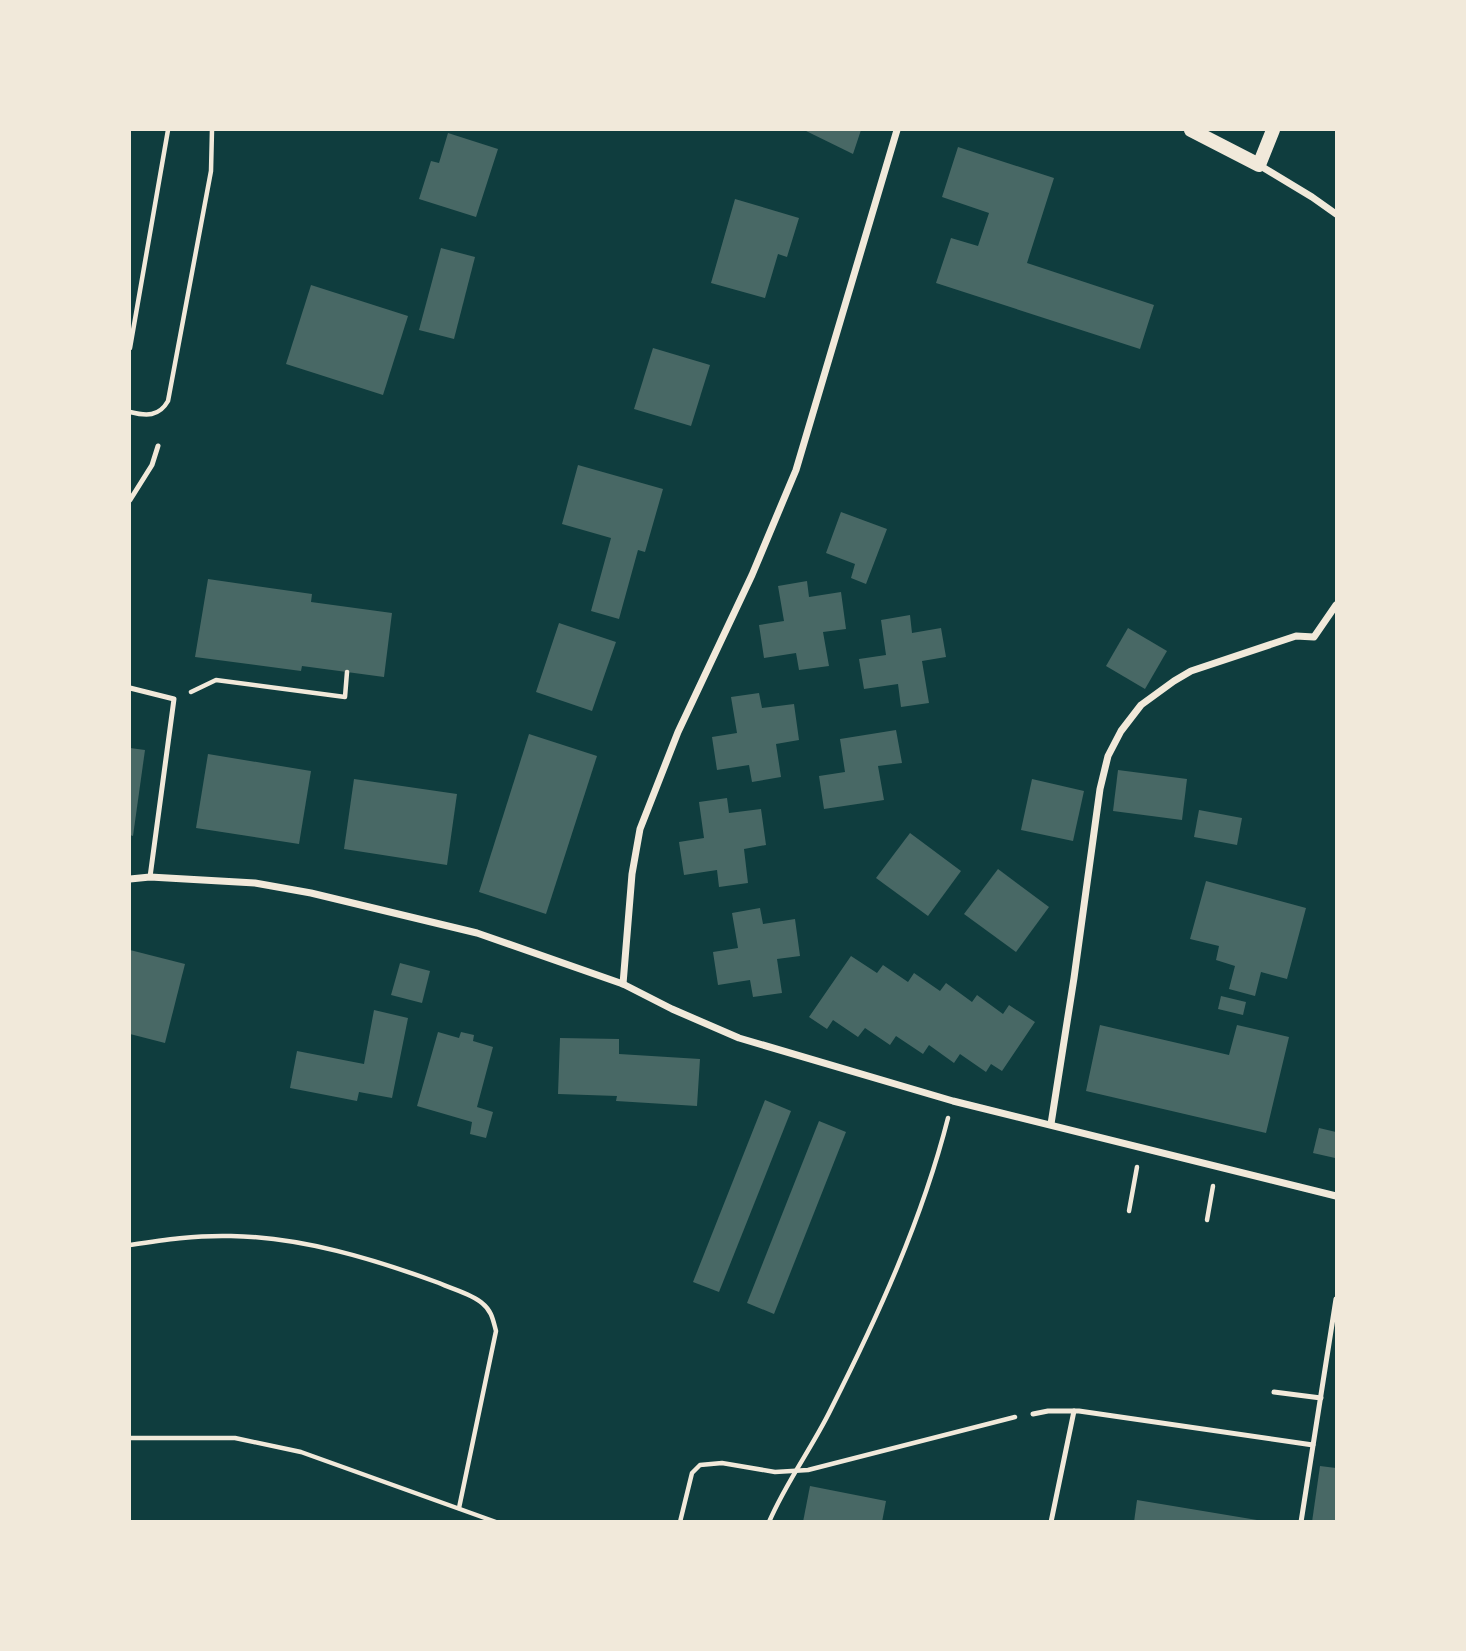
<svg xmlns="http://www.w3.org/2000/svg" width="1466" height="1651" font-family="'Nunito Sans',sans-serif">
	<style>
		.building { fill: #486865 }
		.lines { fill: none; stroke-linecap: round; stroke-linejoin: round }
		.path { stroke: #f1e9da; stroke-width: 4.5 }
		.service { stroke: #f1e9da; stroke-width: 5 }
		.minor { stroke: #f1e9da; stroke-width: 7 }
		.secondary { stroke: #f1e9da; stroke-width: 14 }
	</style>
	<rect width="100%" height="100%" fill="#0f3d3e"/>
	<g class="building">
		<path d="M 804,130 L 861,130 L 853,154 Z"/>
		<path d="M 448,133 L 498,149 L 476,217 L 419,199 L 431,161 L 439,163 Z"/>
		<path d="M 958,147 L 1054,178 L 1027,263 L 1154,305 L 1140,349 L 936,283 L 951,238 L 978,246 L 989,213 L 942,197 Z"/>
		<path d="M 735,199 L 799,218 L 787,257 L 778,254 L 765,298 L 711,283 Z"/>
		<path d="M 441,248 L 475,257 L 454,339 L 419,330 Z"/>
		<path d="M 311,285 L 408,316 L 383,395 L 286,364 Z"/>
		<path d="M 653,348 L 710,365 L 691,426 L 634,409 Z"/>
		<path d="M 578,465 L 663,489 L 645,552 L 638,550 L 619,619 L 591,611 L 611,538 L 562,524 Z"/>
		<path d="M 841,512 L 887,529 L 866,584 L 851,578 L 855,564 L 826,553 Z"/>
		<path d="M 208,579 L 312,594 L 311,602 L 392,613 L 384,677 L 302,666 L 301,671 L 195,657 Z"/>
		<path d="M 807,581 L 809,597 L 841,592 L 846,629 L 823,632 L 829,666 L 799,670 L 796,653 L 764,658 L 759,625 L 784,621 L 778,586 Z"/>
		<path d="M 910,615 L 912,633 L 941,628 L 946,657 L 922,661 L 929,703 L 901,707 L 898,684 L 864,689 L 859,659 L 886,655 L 881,620 Z"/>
		<path d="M 559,623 L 616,642 L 592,711 L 536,692 Z"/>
		<path d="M 1128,628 L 1167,651 L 1145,689 L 1106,666 Z"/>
		<path d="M 759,693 L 762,708 L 794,704 L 799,740 L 776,744 L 781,777 L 752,782 L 749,765 L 717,770 L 712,737 L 737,733 L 731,697 Z"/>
		<path d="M 896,730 L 902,763 L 878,766 L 884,800 L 824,809 L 819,776 L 845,772 L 840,739 Z"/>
		<path d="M 529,734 L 597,756 L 546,914 L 479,892 Z"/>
		<path d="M 130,748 L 145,750 L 133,836 L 130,835 Z"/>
		<path d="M 208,754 L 311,771 L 299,844 L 196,828 Z"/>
		<path d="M 1118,770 L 1187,779 L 1182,820 L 1113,811 Z"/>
		<path d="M 354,779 L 457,794 L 447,865 L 344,849 Z"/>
		<path d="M 1032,779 L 1084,791 L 1073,841 L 1021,830 Z"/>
		<path d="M 727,798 L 729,813 L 761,809 L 766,845 L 744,849 L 748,883 L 719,887 L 717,870 L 684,875 L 679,842 L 704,838 L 699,802 Z"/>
		<path d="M 1199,810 L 1242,818 L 1237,845 L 1194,837 Z"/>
		<path d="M 910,833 L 961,871 L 928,916 L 876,878 Z"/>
		<path d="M 998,869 L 1049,907 L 1016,952 L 964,914 Z"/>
		<path d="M 1206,881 L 1306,908 L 1287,979 L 1261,972 L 1255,996 L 1229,989 L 1235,966 L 1216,960 L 1219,946 L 1190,939 Z"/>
		<path d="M 760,908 L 763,924 L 795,919 L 800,956 L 777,959 L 782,993 L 753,997 L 750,980 L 718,985 L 713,952 L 738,948 L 732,913 Z"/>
		<path d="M 130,950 L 185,964 L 165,1043 L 130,1034 Z"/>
		<path d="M 851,956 L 877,973 L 883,965 L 908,982 L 914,973 L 940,991 L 946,983 L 972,1002 L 977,995 L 1003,1014 L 1009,1005 L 1035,1022 L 1002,1071 L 991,1064 L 986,1072 L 960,1054 L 954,1063 L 929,1045 L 923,1054 L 896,1036 L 890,1045 L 865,1028 L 858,1037 L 833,1020 L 827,1029 L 809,1017 Z"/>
		<path d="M 400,963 L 430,971 L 422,1003 L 391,995 Z"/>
		<path d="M 1221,996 L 1246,1002 L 1243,1015 L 1218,1009 Z"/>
		<path d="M 374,1010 L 408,1018 L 392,1098 L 359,1092 L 357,1101 L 290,1088 L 297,1051 L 364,1064 Z"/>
		<path d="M 1100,1025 L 1229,1055 L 1237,1025 L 1289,1037 L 1266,1133 L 1086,1091 Z"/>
		<path d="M 438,1032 L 459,1038 L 461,1032 L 474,1035 L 473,1041 L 493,1047 L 477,1107 L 493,1112 L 486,1138 L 470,1134 L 472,1122 L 417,1106 Z"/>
		<path d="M 560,1038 L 619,1039 L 619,1054 L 700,1059 L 697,1106 L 616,1101 L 617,1096 L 558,1094 Z"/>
		<path d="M 765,1100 L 791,1111 L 719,1292 L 693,1282 Z"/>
		<path d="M 819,1121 L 846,1132 L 774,1314 L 747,1303 Z"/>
		<path d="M 1319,1128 L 1336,1132 L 1335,1158 L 1313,1153 Z"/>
		<path d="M 1320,1466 L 1336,1468 L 1336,1522 L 1312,1522 Z"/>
		<path d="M 810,1486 L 886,1501 L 882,1522 L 803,1522 Z"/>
		<path d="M 1137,1500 L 1257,1520 L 1257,1522 L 1134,1522 Z"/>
	</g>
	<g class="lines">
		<g class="path">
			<path d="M 130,348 L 168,130"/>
			<path d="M 130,412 C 146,416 159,417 168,401 L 211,171 L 212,130"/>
			<path d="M 191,692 L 216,680 L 345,697 L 347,672"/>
			<path d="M 1129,1211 L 1137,1167"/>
			<path d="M 1207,1220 L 1213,1186"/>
			<path d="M 130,1245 C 163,1240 196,1235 231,1236 C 301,1237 374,1259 439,1283 C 452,1289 472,1294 482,1303 C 492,1311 493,1320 496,1331 L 459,1508"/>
			<path d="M 130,1438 L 235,1438 L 301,1452 L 496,1522"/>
			<path d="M 680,1522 L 692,1473 L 700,1465 L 722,1463 L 775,1472 L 808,1470 L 1015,1417"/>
			<path d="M 769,1522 C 786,1482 812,1448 831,1409 C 878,1316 922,1220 948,1118"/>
		</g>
		<g class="service">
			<path d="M 130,500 L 152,465 L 158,446"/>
			<path d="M 130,688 L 174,699 L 150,877"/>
			<path d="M 1274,1392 L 1321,1398"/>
			<path d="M 1033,1414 L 1048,1411 L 1079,1411 L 1313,1445"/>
			<path d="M 1051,1522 L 1074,1411"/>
			<path d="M 1301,1522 L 1336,1299"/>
		</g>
		<g class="minor">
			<path d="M 1259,165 L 1312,197 L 1336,214"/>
			<path d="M 130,879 L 150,877 L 255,883 L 311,893 L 477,933 L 623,984 L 672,1009 L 739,1038 L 953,1101 L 1336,1196"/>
			<path d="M 623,984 L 632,874 L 640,829 L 678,732 L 752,575 L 796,470 L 897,130"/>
			<path d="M 1051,1124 L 1074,978 L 1100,789 L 1108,756 L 1121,731 L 1141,705 L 1174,681 L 1191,671 L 1296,636 L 1314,637 L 1336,605"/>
		</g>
		<path class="secondary" d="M 1191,130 L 1259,165 L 1273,130"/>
	</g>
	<rect width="1466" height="1651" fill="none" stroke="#f1e9da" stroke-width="262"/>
</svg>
